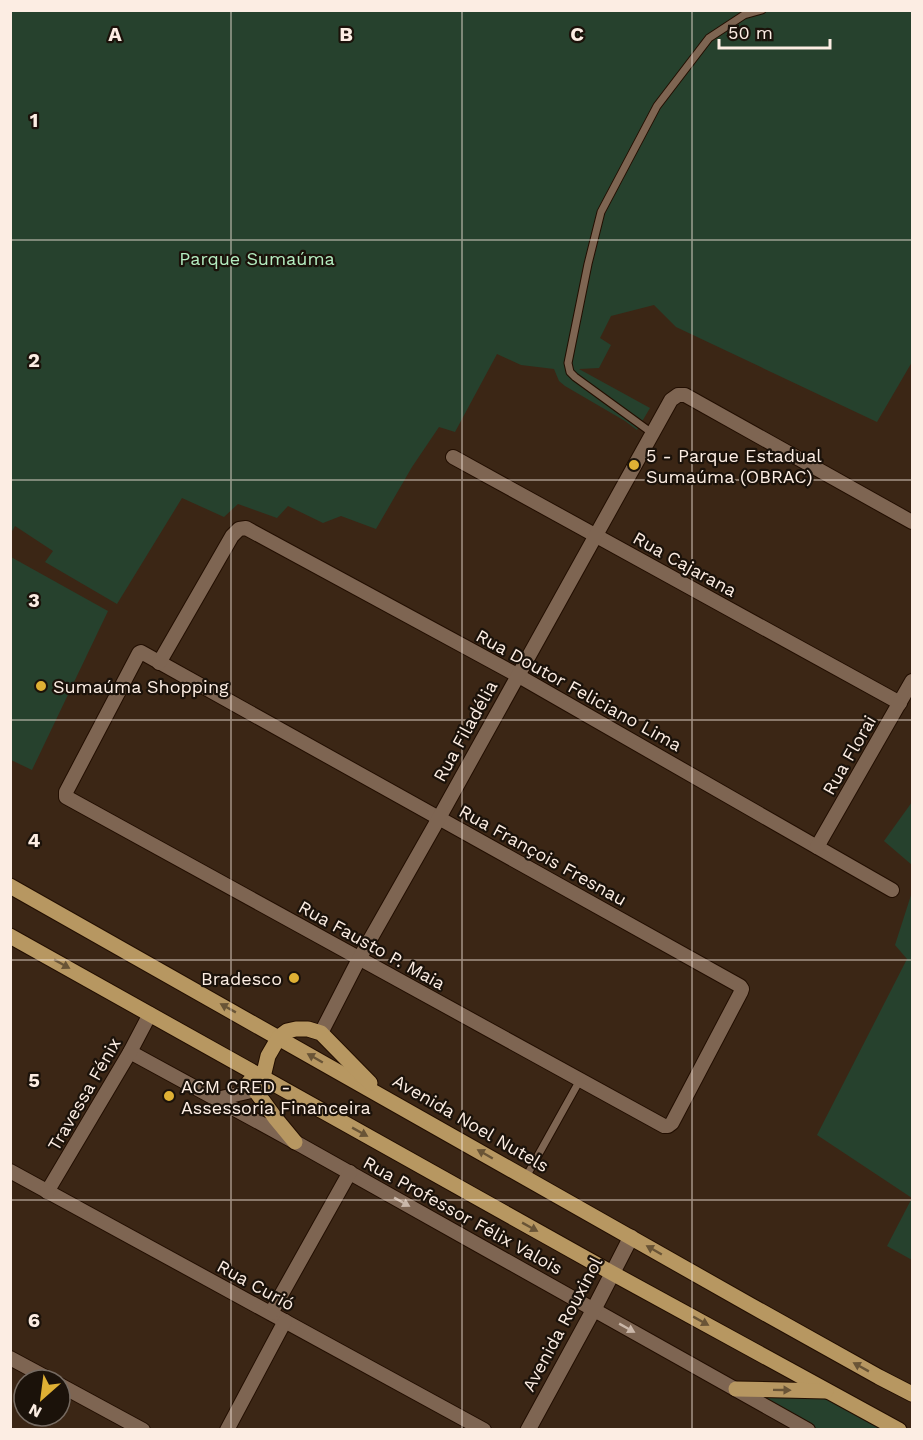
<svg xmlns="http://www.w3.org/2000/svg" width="923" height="1440" font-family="'Work Sans',sans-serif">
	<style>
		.green { fill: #26412d }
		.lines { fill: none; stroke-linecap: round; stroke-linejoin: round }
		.service-casing { stroke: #220e01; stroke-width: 9 }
		.minor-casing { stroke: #220e01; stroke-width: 16 }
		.tertiary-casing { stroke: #220e01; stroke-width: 17 }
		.primary-casing { stroke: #220e01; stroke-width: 17 }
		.service { stroke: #7e6552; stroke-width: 7 }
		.minor { stroke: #7e6552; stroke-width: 14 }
		.tertiary { stroke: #7e6552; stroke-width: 15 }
		.primary { stroke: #b79761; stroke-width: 15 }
		.oneway { fill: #695436 }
		.oneway2 { fill: #cab7a9 }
		.grid { fill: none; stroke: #fcede3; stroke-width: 1.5; stroke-opacity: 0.55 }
		.poi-dot { fill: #dfb034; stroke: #1b120a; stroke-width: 2 }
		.labels { text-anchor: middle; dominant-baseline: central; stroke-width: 4.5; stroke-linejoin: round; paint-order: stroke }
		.park-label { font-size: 18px; fill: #b4edc0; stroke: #1b120a }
		.poi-label { font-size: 18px; fill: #fcede3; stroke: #1b120a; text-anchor: start }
		.street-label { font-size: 18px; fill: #fcede3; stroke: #1b120a }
		.grid-label { font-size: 20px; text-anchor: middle; font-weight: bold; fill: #fcede3; stroke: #1b120a; stroke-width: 4.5; stroke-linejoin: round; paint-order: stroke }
	</style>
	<rect width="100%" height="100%" fill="#3b2615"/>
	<g class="green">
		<path d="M 11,11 L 912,11 L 912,362 L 877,422 L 676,327 L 654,305 L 611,316 L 600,338 L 611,345 L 599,368 L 579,369 L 650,408 L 637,430 L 625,421 L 565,386 L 559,381 L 554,369 L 521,365 L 497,354 L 455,432 L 439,427 L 412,467 L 376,529 L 341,516 L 323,523 L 288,506 L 277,518 L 238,504 L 224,517 L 182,498 L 117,604 L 45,562 L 53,551 L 15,526 L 11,533 Z"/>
		<path d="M 11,557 L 108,611 L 32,770 L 11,760 Z"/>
		<path d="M 912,802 L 912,865 L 884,841 Z"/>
		<path d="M 912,892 L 912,1260 L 887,1246 L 912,1198 L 817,1135 L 907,959 L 895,945 Z"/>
		<path d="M 736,1389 L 828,1391 L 899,1429 L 808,1429 Z"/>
	</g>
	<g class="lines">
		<g class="service-casing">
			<g id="service">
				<path d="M 652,433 L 575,377 L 570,372 L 568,363 L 588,264 L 601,212 L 657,106 L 709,38 L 744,15 L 762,10"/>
				<path d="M 526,1177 L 580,1080"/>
			</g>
		</g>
		<g class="minor-casing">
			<g id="minor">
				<path d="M 453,457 L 900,703"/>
				<path d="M 141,652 L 740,986 L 742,989 L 741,992 L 672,1123 L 668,1126 L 664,1126 L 66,797 L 66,792 L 139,653 Z"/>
				<path d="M 159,663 L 232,536 L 239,529 L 246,528 L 517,675 L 892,890"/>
				<path d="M 817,847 L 912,681"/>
				<path d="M 321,1033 L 359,959 L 439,818 L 671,400 L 678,395 L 685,395 L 912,522"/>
				<path d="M 130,1052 L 295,1142 L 808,1430"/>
				<path d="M 217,1099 L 255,1090"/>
				<path d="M 10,1171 L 484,1430"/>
				<path d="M 47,1192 L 130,1052 L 150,1014"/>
				<path d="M 271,1313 L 350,1172"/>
				<path d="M 10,1358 L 51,1380"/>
				<path d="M 60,1385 L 143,1430"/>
				<path d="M 227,1430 L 285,1321"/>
			</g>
		</g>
		<g class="tertiary-casing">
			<path id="tertiary" d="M 528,1430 L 594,1309 L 631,1237"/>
		</g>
		<g class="primary-casing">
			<g id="primary">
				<path d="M 10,886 L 750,1305 L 879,1377 L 912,1394"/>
				<path d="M 10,936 L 612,1273 L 899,1430"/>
				<path d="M 249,1082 L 276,1119 L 295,1142"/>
				<path d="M 255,1090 L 263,1077 L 268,1056 L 279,1037 L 287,1031 L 296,1029 L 308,1029 L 321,1033 L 370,1083"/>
				<path d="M 736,1389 L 826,1391"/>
			</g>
		</g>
		<use href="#service" class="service"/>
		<use href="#minor" class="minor"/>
		<use href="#tertiary" class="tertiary"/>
		<use href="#primary" class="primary"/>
	</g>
	<defs><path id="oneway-solid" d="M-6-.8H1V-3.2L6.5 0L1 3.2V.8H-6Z" transform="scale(1.5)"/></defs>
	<g class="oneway">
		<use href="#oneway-solid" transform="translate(62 964) rotate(29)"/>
		<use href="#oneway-solid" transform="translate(228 1008) rotate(-151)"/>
		<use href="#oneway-solid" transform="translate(315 1058) rotate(-150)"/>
		<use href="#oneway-solid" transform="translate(360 1132) rotate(29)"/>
		<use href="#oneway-solid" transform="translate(485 1154) rotate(-150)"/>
		<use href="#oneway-solid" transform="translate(530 1227) rotate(29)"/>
		<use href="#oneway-solid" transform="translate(654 1250) rotate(-150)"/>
		<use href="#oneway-solid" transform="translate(701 1321) rotate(29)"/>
		<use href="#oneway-solid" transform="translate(861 1367) rotate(-151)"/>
		<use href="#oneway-solid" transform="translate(782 1390) rotate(1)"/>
	</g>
	<g class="oneway2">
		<use href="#oneway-solid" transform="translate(402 1202) rotate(29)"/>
		<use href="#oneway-solid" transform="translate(627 1328) rotate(29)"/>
	</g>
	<path class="grid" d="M 231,10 L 231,1430M 462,10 L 462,1430M 692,10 L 692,1430M 10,240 L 912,240M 10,480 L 912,480M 10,720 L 912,720M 10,960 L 912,960M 10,1200 L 912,1200"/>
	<g class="poi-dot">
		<circle cx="634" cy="465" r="6"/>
		<circle cx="41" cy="686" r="6"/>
		<circle cx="294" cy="978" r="6"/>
		<circle cx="169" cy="1096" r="6"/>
	</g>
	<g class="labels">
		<g class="park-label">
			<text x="257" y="258">Parque Sumaúma</text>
		</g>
		<g class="poi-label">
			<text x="646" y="455">5 - Parque Estadual<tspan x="646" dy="21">Sumaúma (OBRAC)</tspan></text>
			<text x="53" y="686">Sumaúma Shopping</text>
			<text x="282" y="978" text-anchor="end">Bradesco</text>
			<text x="181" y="1086">ACM CRED -<tspan x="181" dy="21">Assessoria Financeira</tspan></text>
		</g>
		<g class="street-label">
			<text transform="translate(685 564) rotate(29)">Rua Cajarana</text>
			<text transform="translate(579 690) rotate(29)">Rua Doutor Feliciano Lima</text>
			<text transform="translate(465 731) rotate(-61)">Rua Filadélia</text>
			<text transform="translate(849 755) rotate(-60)">Rua Florai</text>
			<text transform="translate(543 855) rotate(29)">Rua François Fresnau</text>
			<text transform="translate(372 945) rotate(29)">Rua Fausto P. Maia</text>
			<text transform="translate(84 1094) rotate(-60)">Travessa Fénix</text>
			<text transform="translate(471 1123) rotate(30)">Avenida Noel Nutels</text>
			<text transform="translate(463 1215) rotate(29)">Rua Professor Félix Valois</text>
			<text transform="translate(256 1285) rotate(29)">Rua Curió</text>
			<text transform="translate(562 1324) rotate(-62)">Avenida Rouxinol</text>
		</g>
	</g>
	<g class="grid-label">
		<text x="115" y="41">A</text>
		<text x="346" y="41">B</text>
		<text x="577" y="41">C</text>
		<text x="34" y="127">1</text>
		<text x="34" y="367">2</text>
		<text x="34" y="607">3</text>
		<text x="34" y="847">4</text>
		<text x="34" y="1087">5</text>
		<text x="34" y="1327">6</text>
	</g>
	<rect width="923" height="1440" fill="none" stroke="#fcede3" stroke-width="24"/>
	<g transform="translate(42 1398) rotate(208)"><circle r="28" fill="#1b120a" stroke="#756a61" stroke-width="1.5"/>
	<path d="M0-4.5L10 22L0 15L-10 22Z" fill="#dfb034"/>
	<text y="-9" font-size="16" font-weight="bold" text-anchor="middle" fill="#fcede3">N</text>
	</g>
	<path d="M719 39v9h111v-9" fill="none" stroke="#fcede3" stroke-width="3"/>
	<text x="728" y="39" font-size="18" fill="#fcede3" stroke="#1b120a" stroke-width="4.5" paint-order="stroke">50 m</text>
</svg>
